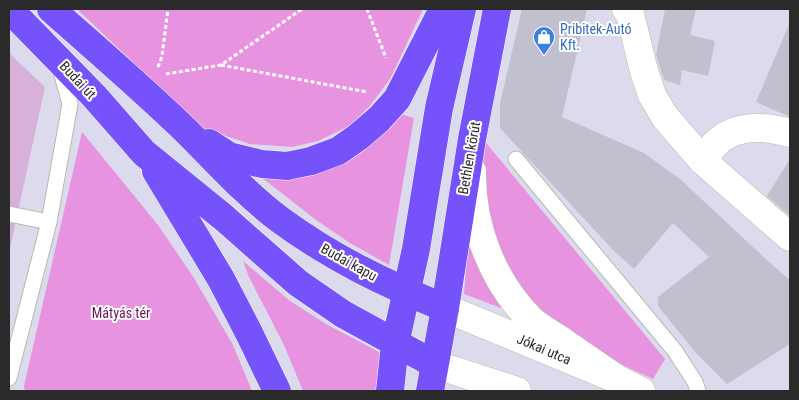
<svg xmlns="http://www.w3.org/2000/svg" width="799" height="400" font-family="'Roboto Condensed',sans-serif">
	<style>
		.green { fill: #e893df }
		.cemetery { fill: #d7b1d9 }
		.building { fill: #c1c0cf }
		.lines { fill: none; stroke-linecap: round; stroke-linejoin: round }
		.lane-casing { stroke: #b7bbab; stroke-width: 17 }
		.street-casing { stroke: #b7bbab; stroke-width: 29 }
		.secondary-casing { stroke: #b7bbab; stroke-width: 29 }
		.primary-casing { stroke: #fff; stroke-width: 29 }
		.path { stroke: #fff; stroke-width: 3; stroke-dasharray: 4 2.5; stroke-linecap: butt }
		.lane { stroke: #fff; stroke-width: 15 }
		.street { stroke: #fff; stroke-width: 28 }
		.secondary { stroke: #fff; stroke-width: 28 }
		.primary { stroke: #7652fb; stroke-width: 28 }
		.labels { text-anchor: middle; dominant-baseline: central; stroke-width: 4; stroke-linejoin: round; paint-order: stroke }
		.shop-label { font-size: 14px; fill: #366cbe; stroke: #fff; text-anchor: start }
		.street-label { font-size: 14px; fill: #2a2a2a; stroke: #fff }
		.park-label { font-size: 14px; fill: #6d1458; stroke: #fff }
	</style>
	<rect width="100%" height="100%" fill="#dbdbed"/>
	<g class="green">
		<path d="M 77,9 L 423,9 L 390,79 L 369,107 L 349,126 L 318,141 L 292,147 L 250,144 L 202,128 Z"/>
		<path d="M 400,114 L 414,118 L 389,265 L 350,243 L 316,220 L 256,173 Z"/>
		<path d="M 82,132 L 158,225 L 194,278 L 233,345 L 252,391 L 25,391 L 24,386 Z"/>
		<path d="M 482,138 L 665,359 L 653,379 C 630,368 606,358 584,346 C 528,314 493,254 482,192 C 479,175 482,155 482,138 Z"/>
		<path d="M 469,235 L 509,311 L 464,294 Z"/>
		<path d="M 243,261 L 290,301 L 326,324 L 381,353 L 378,391 L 303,391 L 284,345 L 249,277 Z"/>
	</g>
	<path class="cemetery" d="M 9,53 L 45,87 L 9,253 Z"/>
	<g class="building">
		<path d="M 522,9 L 587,9 L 562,117 L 644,153 L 680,179 L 769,262 L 790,280 L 790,344 L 727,384 L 696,353 L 658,306 L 658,297 L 709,257 L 673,223 L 634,269 L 613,250 L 500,128 L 500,103 Z"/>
		<path d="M 665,9 L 696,9 L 690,35 L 715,41 L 708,76 L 682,70 L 680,85 L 664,80 L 656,55 Z"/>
		<path d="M 790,22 L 790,117 L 756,102 Z"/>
		<path d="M 790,159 L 790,216 L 767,196 Z"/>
	</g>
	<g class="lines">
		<g class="lane-casing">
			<g id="lane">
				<path d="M 516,159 L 675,351 L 695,382 L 698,391"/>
				<path d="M 9,214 L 49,222"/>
				<path d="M 9,378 L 49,222 L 70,104 L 60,68"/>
			</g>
		</g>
		<g class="street-casing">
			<g id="street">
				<path d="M 626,9 L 630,14 L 644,71 L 652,95 L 665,117 L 703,161 L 790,237"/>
				<path d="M 703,161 C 707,156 710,149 715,144 C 735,124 765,126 790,133"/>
			</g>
		</g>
		<g class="secondary-casing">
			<g id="secondary">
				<path d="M 472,171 C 471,225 492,281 531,320 C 539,327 550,333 559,339 C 579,353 599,367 619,380"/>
				<path d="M 445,308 L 619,380 L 641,391"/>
				<path d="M 434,364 L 517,391"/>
			</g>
		</g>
		<g class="primary-casing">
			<g id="primary">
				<path d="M 9,9 L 94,96 L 144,153 L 223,217 L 298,283 L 343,314 L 434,364"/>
				<path d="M 51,9 C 94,47 138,85 180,125 C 213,157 243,192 279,219 C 330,257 386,284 445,308"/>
				<path d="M 209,143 L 229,156 L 262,164 L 287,166 L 311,161 L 338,151 L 358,137 L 379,119 L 397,99 L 443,9"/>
				<path d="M 156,171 L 221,279 L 249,333 L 277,391"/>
				<path d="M 390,391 L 395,344 L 416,249 L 439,108 L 462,9"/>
				<path d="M 430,391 L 445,308 L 472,139 L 497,9"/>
			</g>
		</g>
		<g class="path">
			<path d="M 367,9 L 386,58"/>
			<path d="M 221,65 L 367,92"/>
			<path d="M 158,67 L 162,56 L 168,9"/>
			<path d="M 166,74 L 221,65 L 302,9"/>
		</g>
		<use href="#lane" class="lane"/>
		<use href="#street" class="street"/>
		<use href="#secondary" class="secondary"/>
		<use href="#primary" class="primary"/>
	</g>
	<defs>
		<g id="shop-pin" transform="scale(1.125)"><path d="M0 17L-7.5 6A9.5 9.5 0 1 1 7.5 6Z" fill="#3f7fe0" stroke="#fff"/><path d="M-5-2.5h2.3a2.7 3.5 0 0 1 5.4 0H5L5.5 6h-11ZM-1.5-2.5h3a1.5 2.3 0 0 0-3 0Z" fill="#fff"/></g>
	</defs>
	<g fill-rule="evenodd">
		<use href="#shop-pin" x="544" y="37"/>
	</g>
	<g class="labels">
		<g class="shop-label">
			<text x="560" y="29">Pribitek-Autó<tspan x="560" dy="16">Kft.</tspan></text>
		</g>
		<g class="street-label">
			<text transform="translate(78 80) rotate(47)">Budai út</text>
			<text transform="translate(469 158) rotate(-80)">Bethlen körút</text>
			<text transform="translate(349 262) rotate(29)">Budai kapu</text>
			<text transform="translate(544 349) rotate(23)">Jókai utca</text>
		</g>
		<g class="park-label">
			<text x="121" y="313">Mátyás tér</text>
		</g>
	</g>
	<rect width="799" height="400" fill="none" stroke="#2a2a2a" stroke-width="20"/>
</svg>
